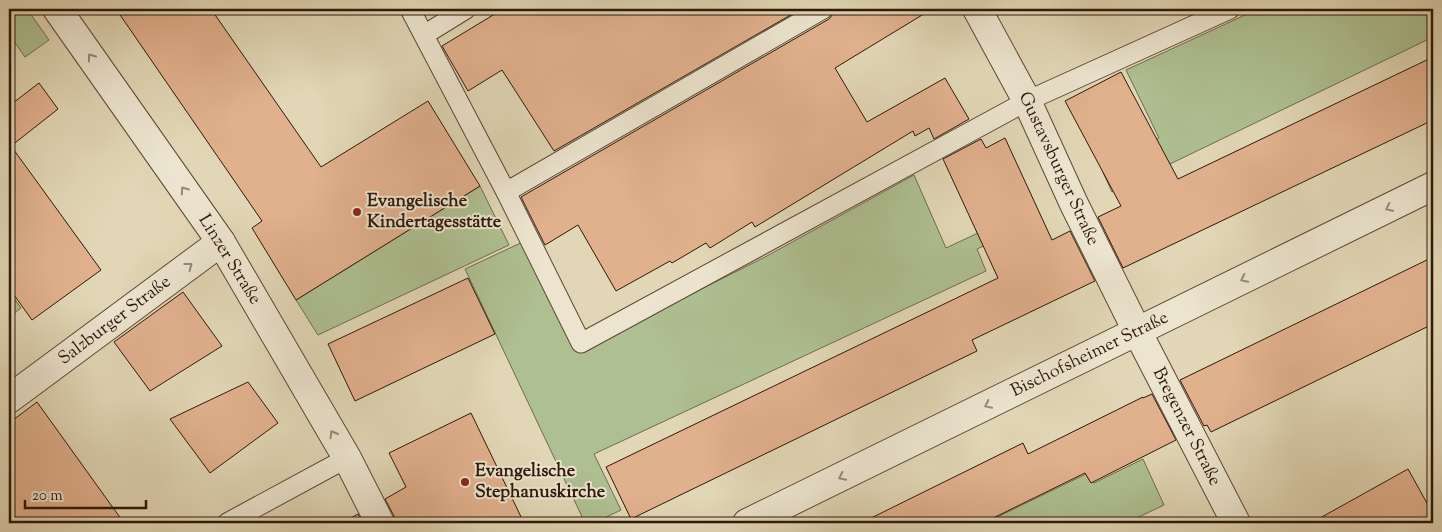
<svg xmlns="http://www.w3.org/2000/svg" width="1442" height="532" font-family="'Sorts Mill Goudy',serif">
	<style>
		.green { fill: #aebf91; stroke: #6e6c4e }
		.building { fill: #e1b08d; stroke: #2f180a }
		.lines { fill: none; stroke-linecap: round; stroke-linejoin: round }
		.lane-casing { stroke: #5c4835; stroke-width: 21 }
		.street-casing { stroke: #5c4835; stroke-width: 30 }
		.lane { stroke: #ece4cf; stroke-width: 19 }
		.street { stroke: #ece4cf; stroke-width: 28 }
		.oneway { stroke: #978876 }
		.poi-dot { fill: #8f2418; stroke: #ece4cf; stroke-width: 2 }
		.labels { text-anchor: middle; dominant-baseline: central; stroke-width: 4; stroke-linejoin: round; paint-order: stroke }
		.street-label { font-size: 18px; fill: #2f180a; stroke: #ece4cf }
		.poi-label { font-size: 18px; font-weight: bold; fill: #2f180a; stroke: #ece4cf; text-anchor: start }
	</style>
	<rect width="100%" height="100%" fill="#e1d6b5"/>
	<filter id="stains"><feTurbulence type="fractalNoise" baseFrequency=".004" numOctaves="4"/><feColorMatrix values="0 0 0 0 .2 0 0 0 0 .09 0 0 0 0 .02 0 0 0 .5 -.17"/></filter>
	<radialGradient id="worn" r=".72"><stop offset=".6" stop-color="#630" stop-opacity="0"/><stop offset="1" stop-color="#630" stop-opacity=".3"/></radialGradient>
	<g class="green">
		<path d="M 9,9 L 27,9 L 49,40 L 25,57 L 9,34 Z"/>
		<path d="M 1258,9 L 1433,9 L 1433,37 L 1112,192 L 1101,168 L 1159,138 L 1126,70 Z"/>
		<path d="M 914,175 L 946,248 L 1027,210 L 1033,223 L 977,249 L 986,271 L 594,454 L 621,510 L 594,523 L 585,523 L 465,269 L 527,240 L 580,350 L 765,257 Z"/>
		<path d="M 480,186 L 509,245 L 318,335 L 296,300 Z"/>
		<path d="M 9,291 L 21,308 L 9,317 Z"/>
		<path d="M 1143,459 L 1164,505 L 1126,523 L 985,523 L 1088,473 L 1094,483 Z"/>
	</g>
	<g class="building">
		<path d="M 116,9 L 211,9 L 321,167 L 428,101 L 480,186 L 296,300 L 252,228 L 262,221 Z"/>
		<path d="M 503,9 L 801,9 L 554,151 L 502,70 L 468,91 L 442,46 Z"/>
		<path d="M 834,9 L 932,9 L 835,68 L 867,122 L 945,78 L 969,119 L 934,139 L 929,128 L 915,136 L 913,131 L 755,227 L 752,222 L 710,248 L 706,243 L 672,263 L 670,261 L 616,291 L 578,225 L 545,245 L 521,197 L 829,19 L 833,14 Z"/>
		<path d="M 1433,57 L 1433,120 L 1123,268 L 1098,217 L 1121,206 L 1065,101 L 1121,72 L 1178,179 Z"/>
		<path d="M 39,83 L 58,109 L 11,146 L 101,270 L 32,320 L 9,288 L 9,106 Z"/>
		<path d="M 1005,138 L 1052,240 L 1070,231 L 1095,281 L 972,340 L 977,351 L 631,519 L 606,467 L 998,278 L 943,159 L 981,139 L 986,148 Z"/>
		<path d="M 1433,257 L 1433,324 L 1211,432 L 1207,425 L 1204,426 L 1180,380 Z"/>
		<path d="M 468,278 L 495,334 L 355,401 L 328,344 Z"/>
		<path d="M 183,292 L 222,346 L 150,391 L 114,342 Z"/>
		<path d="M 248,382 L 278,423 L 210,473 L 170,419 Z"/>
		<path d="M 1152,394 L 1176,440 L 1091,483 L 1085,473 L 983,523 L 861,523 L 1023,443 L 1028,454 L 1143,397 L 1143,398 Z"/>
		<path d="M 37,402 L 124,523 L 20,523 L 9,508 L 9,423 Z"/>
		<path d="M 471,413 L 524,523 L 396,523 L 394,516 L 385,499 L 406,487 L 389,453 Z"/>
		<path d="M 1408,469 L 1433,514 L 1433,523 L 1311,523 Z"/>
		<path d="M 358,514 L 363,523 L 342,523 Z"/>
	</g>
	<g class="lines">
		<g class="lane-casing">
			<g id="lane">
				<path d="M 410,9 L 506,192 L 581,343 L 1027,101 L 1230,9"/>
				<path d="M 424,35 L 466,9"/>
				<path d="M 506,192 L 823,9"/>
				<path d="M 227,523 L 347,458"/>
			</g>
		</g>
		<g class="street-casing">
			<g id="street">
				<path d="M 57,9 L 221,242 L 347,458 L 380,523"/>
				<path d="M 977,9 L 1027,101 L 1074,204 L 1137,331 L 1236,523"/>
				<path d="M 9,399 L 221,242"/>
				<path d="M 747,523 L 1433,186"/>
			</g>
		</g>
		<use href="#lane" class="lane"/>
		<use href="#street" class="street"/>
	</g>
	<defs><path id="oneway-chevron" d="M-2-3.5L2.5 0L-2 3.5" fill="none" stroke-width="1.6" stroke-linecap="round" stroke-linejoin="round" transform="scale(1.25)"/></defs>
	<g class="oneway">
		<use href="#oneway-chevron" transform="translate(91 57) rotate(-125)"/>
		<use href="#oneway-chevron" transform="translate(184 190) rotate(-125)"/>
		<use href="#oneway-chevron" transform="translate(1389 208) rotate(154)"/>
		<use href="#oneway-chevron" transform="translate(189 266) rotate(-37)"/>
		<use href="#oneway-chevron" transform="translate(1244 279) rotate(154)"/>
		<use href="#oneway-chevron" transform="translate(988 405) rotate(154)"/>
		<use href="#oneway-chevron" transform="translate(333 434) rotate(-120)"/>
		<use href="#oneway-chevron" transform="translate(842 477) rotate(154)"/>
	</g>
	<g class="poi-dot">
		<circle cx="357" cy="212" r="5"/>
		<circle cx="465" cy="482" r="5"/>
	</g>
	<g class="labels">
		<g class="street-label">
			<text transform="translate(1058 169) rotate(65)">Gustavsburger Straße</text>
			<text transform="translate(229 260) rotate(58)">Linzer Straße</text>
			<text transform="translate(115 321) rotate(-37)">Salzburger Straße</text>
			<text transform="translate(1090 355) rotate(-26)">Bischofsheimer Straße</text>
			<text transform="translate(1186 427) rotate(63)">Bregenzer Straße</text>
		</g>
		<g class="poi-label">
			<text x="367" y="202">Evangelische<tspan x="367" dy="21">Kindertagesstätte</tspan></text>
			<text x="475" y="472">Evangelische<tspan x="475" dy="21">Stephanuskirche</tspan></text>
		</g>
	</g>
	<rect width="1442" height="532" fill="none" stroke="#e1d6b5" stroke-width="30"/>
	<rect x="10" y="10" width="1422" height="512" fill="none" stroke="#2f180a" stroke-width="2.5"/>
	<rect x="15" y="15" width="1412" height="502" fill="none" stroke="#2f180a"/>
	<path d="M25 500v8h121v-8" fill="none" stroke="#2f180a" stroke-width="2.5"/>
	<text x="32" y="500" font-size="15" fill="#2f180a" stroke="#ece4cf" stroke-width="4" paint-order="stroke">20 m</text>
	<rect width="100%" height="100%" filter="url(#stains)"/>
	<rect width="100%" height="100%" fill="url(#worn)"/>
</svg>
